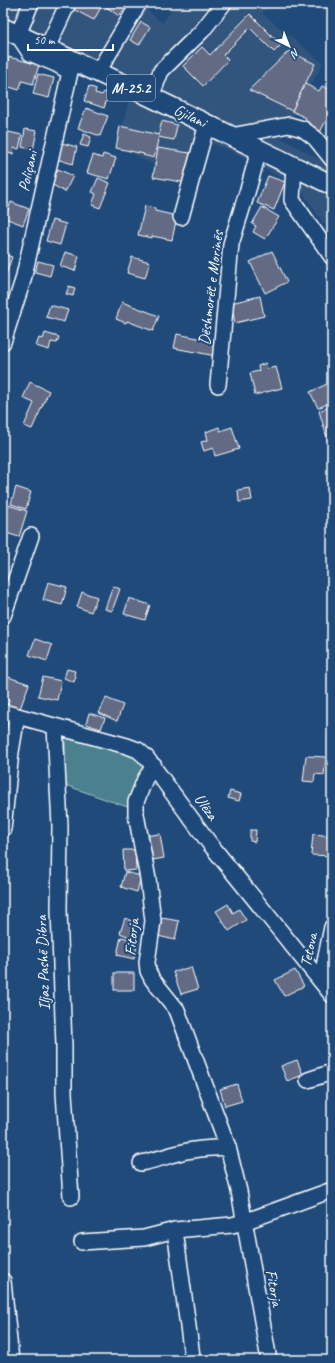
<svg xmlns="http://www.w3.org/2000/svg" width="335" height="1363" font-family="Caveat,sans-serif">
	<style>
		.built { fill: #33547d }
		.green { fill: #4b818f; stroke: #a5c0c7 }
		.building { fill: #626b84; stroke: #fff }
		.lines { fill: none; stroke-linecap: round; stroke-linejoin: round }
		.minor-casing { stroke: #fff; stroke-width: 18 }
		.major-casing { stroke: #fff; stroke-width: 22 }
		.minor { stroke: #1f4a7a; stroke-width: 15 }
		.major { stroke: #1f4a7a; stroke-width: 19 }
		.labels { text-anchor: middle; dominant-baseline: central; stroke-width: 4; stroke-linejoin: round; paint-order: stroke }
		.shield { fill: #1f4a7a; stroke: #bcc9d7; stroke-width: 1 }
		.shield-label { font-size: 15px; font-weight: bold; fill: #fff }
		.street-label { font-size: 16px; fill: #fff; stroke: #1f4a7a }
	</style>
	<rect width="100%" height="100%" fill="#1f4a7a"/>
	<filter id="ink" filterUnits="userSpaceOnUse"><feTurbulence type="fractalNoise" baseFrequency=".025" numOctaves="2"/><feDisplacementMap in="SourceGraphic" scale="8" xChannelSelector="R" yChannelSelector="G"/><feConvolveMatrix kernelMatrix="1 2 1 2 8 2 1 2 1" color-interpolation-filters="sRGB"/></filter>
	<g filter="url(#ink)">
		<path class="built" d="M 3,3 L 140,3 L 162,23 L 177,3 L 271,3 L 262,13 L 323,63 L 281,138 L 332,166 L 332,227 L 323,223 L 300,188 L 231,151 L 208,142 L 197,178 L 160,169 L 118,145 L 130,94 L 3,38 Z"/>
		<path class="green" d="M 65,733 L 143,758 L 146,773 L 133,809 L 65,785 Z"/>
		<g class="building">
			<path d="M 73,3 L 103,3 L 94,20 L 71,8 Z"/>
			<path d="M 106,3 L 128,3 L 119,16 L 105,6 Z"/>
			<path d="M 250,14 L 281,45 L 274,52 L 250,28 L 223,55 L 228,60 L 203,86 L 183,66 L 202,47 L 210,55 Z"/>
			<path d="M 141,22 L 150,27 L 139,45 L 130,40 Z"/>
			<path d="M 289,51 L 315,64 L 292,111 L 249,90 Z"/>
			<path d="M 9,57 L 39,65 L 33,84 L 22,81 L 19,90 L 3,85 L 3,78 Z"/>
			<path d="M 38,74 L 54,78 L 49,98 L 33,94 Z"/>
			<path d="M 305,84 L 319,91 L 322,86 L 332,91 L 332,109 L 315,142 L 298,133 L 306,118 L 292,111 Z"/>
			<path d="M 89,86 L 96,89 L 95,93 L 102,95 L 104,92 L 109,93 L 104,108 L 84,101 Z"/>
			<path d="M 86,108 L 108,116 L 100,136 L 78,128 Z"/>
			<path d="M 162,121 L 177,125 L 174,140 L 158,137 Z"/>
			<path d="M 120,126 L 159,135 L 154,158 L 143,155 L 144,154 L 116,148 Z"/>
			<path d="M 25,129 L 37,131 L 33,150 L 22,147 Z"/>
			<path d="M 4,131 L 22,135 L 19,149 L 14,148 L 13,154 L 3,152 Z"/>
			<path d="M 84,134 L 91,137 L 88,147 L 80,145 Z"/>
			<path d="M 58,142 L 77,147 L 73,164 L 53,158 Z"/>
			<path d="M 158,148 L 196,154 L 187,183 L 153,177 Z"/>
			<path d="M 103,154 L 116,158 L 109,179 L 87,173 L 93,155 L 102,158 Z"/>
			<path d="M 58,169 L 73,176 L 65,192 L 51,184 Z"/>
			<path d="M 268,176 L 285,182 L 274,210 L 257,203 Z"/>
			<path d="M 98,178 L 110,183 L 100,208 L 92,205 L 96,194 L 92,192 Z"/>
			<path d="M 11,202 L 29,209 L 23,225 L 5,218 Z"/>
			<path d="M 145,206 L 155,208 L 155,211 L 177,216 L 172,240 L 152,236 L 152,238 L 138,235 Z"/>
			<path d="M 262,207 L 279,217 L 265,239 L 253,232 L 256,226 L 252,224 Z"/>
			<path d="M 52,220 L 66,224 L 60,245 L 46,241 Z"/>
			<path d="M 272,251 L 287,282 L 265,293 L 250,262 Z"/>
			<path d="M 65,252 L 79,256 L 75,271 L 60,266 Z"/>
			<path d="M 3,254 L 12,257 L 6,274 L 3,273 Z"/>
			<path d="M 132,257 L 150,262 L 145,278 L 127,273 Z"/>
			<path d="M 38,261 L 53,265 L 50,276 L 35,272 Z"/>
			<path d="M 69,286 L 75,288 L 73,296 L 66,294 Z"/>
			<path d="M 260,296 L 264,316 L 235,323 L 231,303 Z"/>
			<path d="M 122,302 L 159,316 L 153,331 L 127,321 L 126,323 L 116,319 Z"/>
			<path d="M 50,305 L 68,310 L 64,322 L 46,317 Z"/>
			<path d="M 45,333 L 59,337 L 57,343 L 51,342 L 49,350 L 36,346 L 39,338 L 43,339 Z"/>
			<path d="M 177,334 L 218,342 L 216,356 L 174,348 Z"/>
			<path d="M 266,363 L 267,369 L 276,367 L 282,388 L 255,395 L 250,373 L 259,371 L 258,366 Z"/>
			<path d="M 30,382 L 49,391 L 32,429 L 24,426 L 34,403 L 23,398 Z"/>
			<path d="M 327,384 L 332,395 L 332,402 L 318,408 L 310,392 Z"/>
			<path d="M 332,406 L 332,450 L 331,451 L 319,411 Z"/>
			<path d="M 219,427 L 220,431 L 232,427 L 239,449 L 215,456 L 213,448 L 204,451 L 201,442 L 208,440 L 206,432 Z"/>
			<path d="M 16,487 L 31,492 L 26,509 L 11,504 Z"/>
			<path d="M 250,488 L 252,500 L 239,502 L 238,490 Z"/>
			<path d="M 8,505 L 27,511 L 19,537 L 3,532 L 3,521 Z"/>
			<path d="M 48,582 L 67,587 L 62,605 L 43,600 Z"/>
			<path d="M 113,586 L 120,589 L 112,611 L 105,609 Z"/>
			<path d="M 82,592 L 97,597 L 91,612 L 77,607 Z"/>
			<path d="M 129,598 L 150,605 L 145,620 L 124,614 Z"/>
			<path d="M 35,639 L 52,645 L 47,661 L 29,655 Z"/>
			<path d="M 67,669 L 75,671 L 74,675 L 76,676 L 74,682 L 64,678 Z"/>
			<path d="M 5,676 L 29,684 L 20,709 L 7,705 L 9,700 L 3,698 L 3,683 Z"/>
			<path d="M 43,677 L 61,681 L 57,700 L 38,696 Z"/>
			<path d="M 106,698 L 123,705 L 117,721 L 99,713 Z"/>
			<path d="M 89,713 L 105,718 L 101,729 L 86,724 Z"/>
			<path d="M 306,756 L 326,757 L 324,775 L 315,774 L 314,782 L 303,781 Z"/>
			<path d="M 230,791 L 241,794 L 239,801 L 228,798 Z"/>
			<path d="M 250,830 L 256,830 L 255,842 L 250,841 Z"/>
			<path d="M 160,834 L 164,858 L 147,861 L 143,836 Z"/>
			<path d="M 313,834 L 332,836 L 332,856 L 311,855 Z"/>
			<path d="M 123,850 L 135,850 L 136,870 L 124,871 Z"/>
			<path d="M 125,872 L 141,876 L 137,892 L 121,887 Z"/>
			<path d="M 228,904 L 233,913 L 239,909 L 246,920 L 229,931 L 216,911 Z"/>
			<path d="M 125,918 L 138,923 L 132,938 L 120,933 Z"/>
			<path d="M 162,918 L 179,921 L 175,940 L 158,936 Z"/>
			<path d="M 121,937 L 138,941 L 134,959 L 117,955 Z"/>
			<path d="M 191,967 L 198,989 L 181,994 L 173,972 Z"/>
			<path d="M 295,970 L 304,986 L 284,996 L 275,980 Z"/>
			<rect x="114" y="973" width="20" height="17"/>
			<path d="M 297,1060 L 303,1075 L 287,1081 L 281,1066 Z"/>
			<path d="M 237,1084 L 242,1101 L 225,1106 L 220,1089 Z"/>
		</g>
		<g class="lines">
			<g class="minor-casing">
				<g id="minor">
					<path d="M 47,48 L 68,3"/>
					<path d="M 98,72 L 139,3"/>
					<path d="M 151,97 L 161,71 L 202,31 L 224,3"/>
					<path d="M 231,136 L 289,125 L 303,129 L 315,138 L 332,159"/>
					<path d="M 294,166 L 292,200 L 332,257"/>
					<path d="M 181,217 L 207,124"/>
					<path d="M 3,342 L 23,280 L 70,72 L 56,64 L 30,53 L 18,35 L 31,3"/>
					<path d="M 218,385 L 231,244 L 249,186 L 259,150"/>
					<path d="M 3,616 L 31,536"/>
					<path d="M 3,712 L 127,746 L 138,750 L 146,757 L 210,844 L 332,995"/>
					<path d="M 55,727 L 60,826 L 59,910 L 64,1046 L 64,1093 L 71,1197"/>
					<path d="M 154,766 L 145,779 L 136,802 L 136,814 L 148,879 L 153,921 L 147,962 L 148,971 L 152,979 L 177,1010 L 228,1147 L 239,1191 L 269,1360"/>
					<path d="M 3,829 L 11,752 L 17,716"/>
					<path d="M 321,981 L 332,927"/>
					<path d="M 308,1080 L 332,1072"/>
					<path d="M 141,1163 C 157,1160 172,1154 187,1151 C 201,1148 215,1148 228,1147"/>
					<path d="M 175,1230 L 192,1356"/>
					<path d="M 82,1242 L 144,1238 L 175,1230 L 232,1225 L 244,1222 L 332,1190"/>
					<path d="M 3,1281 L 11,1360"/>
				</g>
			</g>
			<g class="major-casing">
				<path id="major" d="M 3,28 L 151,97 L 332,185"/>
			</g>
			<use href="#minor" class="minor"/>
			<use href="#major" class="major"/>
		</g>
	</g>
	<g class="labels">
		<rect class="shield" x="107" y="75" width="48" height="26" rx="3"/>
		<g class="shield-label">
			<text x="131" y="88">M-25.2</text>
		</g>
		<g class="street-label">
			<text transform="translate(190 116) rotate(26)">Gjilani</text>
			<text transform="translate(28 171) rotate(-77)">Poliçani</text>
			<text transform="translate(211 288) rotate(-83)">Dëshmorët e Morinës</text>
			<text transform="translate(206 807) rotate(54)">Ulëza</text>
			<text transform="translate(132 937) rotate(-84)">Fitorja</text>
			<text transform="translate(309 950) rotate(-78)">Tetova</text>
			<text transform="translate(43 963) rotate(-92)">Iljaz Pashë Dibra</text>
			<text transform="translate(274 1288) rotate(80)">Fitorja</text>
		</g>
	</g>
	<rect width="335" height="1363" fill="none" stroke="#1f4a7a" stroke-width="16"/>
	<rect x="8" y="8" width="319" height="1347" fill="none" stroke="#fff" stroke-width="1.5" filter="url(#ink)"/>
	<g transform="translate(289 46) rotate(137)" stroke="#1f4a7a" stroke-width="3" paint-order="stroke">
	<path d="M0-3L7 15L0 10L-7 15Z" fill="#ffffff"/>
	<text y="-6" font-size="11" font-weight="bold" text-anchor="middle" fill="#ffffff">N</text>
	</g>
	<path d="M28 44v6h85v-6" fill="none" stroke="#ffffff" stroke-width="2"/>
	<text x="34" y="44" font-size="12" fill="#ffffff" stroke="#1f4a7a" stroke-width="3" paint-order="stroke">50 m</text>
</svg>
